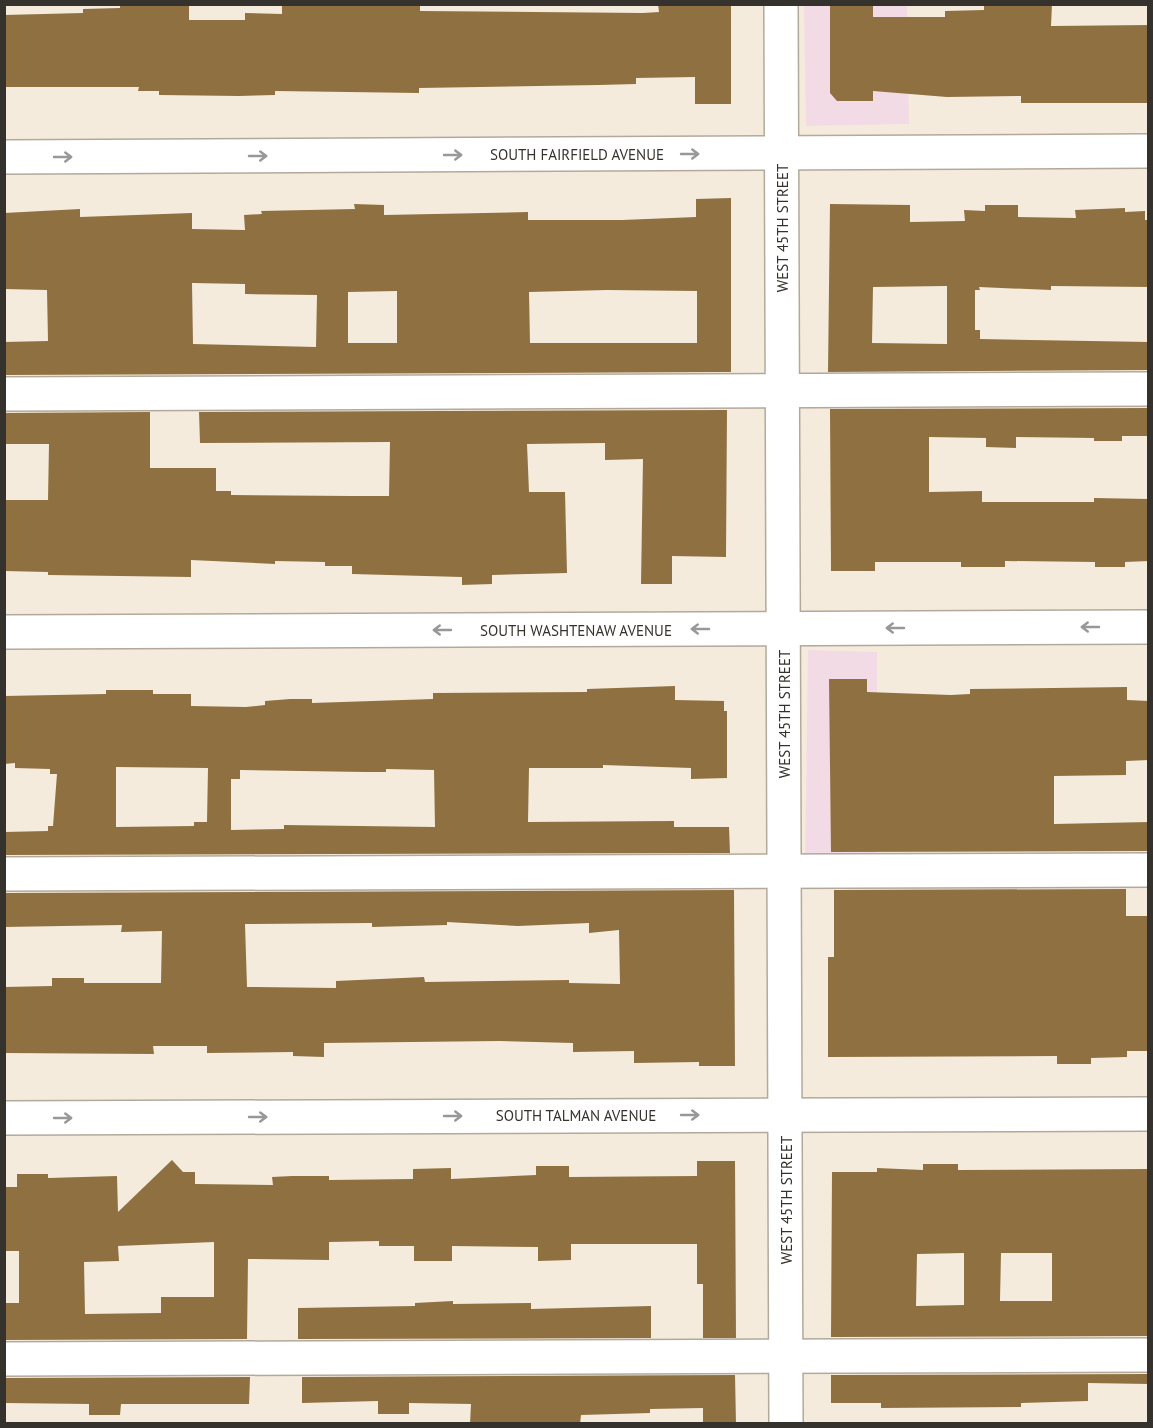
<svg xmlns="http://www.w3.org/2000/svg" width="1153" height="1428" font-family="'PT Sans',sans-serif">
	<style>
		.commercial { fill: #f3dbe6 }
		.building { fill: #8f7041; fill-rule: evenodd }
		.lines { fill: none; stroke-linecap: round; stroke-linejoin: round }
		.minor-casing { stroke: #b2a99c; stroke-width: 36 }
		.minor { stroke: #fff; stroke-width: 33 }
		.oneway { stroke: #9a9896 }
		.labels { text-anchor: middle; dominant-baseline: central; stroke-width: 6; stroke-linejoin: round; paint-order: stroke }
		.street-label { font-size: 15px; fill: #35312c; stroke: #fff }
	</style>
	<rect width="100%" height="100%" fill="#f5ebdd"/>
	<g class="commercial">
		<path d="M 804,5 L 907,5 L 909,124 L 806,126 Z"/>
		<path d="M 808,650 L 877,652 L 877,871 L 805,871 Z"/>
	</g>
	<g class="building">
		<path d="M 120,4 L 189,4 L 189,20 L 245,20 L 245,13 L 282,14 L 282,4 L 420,4 L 420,11 L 643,13 L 659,12 L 658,4 L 731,4 L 731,104 L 695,104 L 695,77 L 636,78 L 636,84 L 599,85 L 419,88 L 419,93 L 275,91 L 275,95 L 239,96 L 159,95 L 159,91 L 138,91 L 139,87 L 4,87 L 4,15 L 83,13 L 83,9 L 120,8 Z"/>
		<path d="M 830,4 L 873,4 L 873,17 L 945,17 L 945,11 L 984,10 L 984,4 L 1052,4 L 1051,26 L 1149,25 L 1149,103 L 1021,103 L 1021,96 L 947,97 L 873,91 L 873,101 L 837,101 L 830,93 Z"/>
		<path d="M 731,198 L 731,372 L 4,375 L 4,342 L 48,341 L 47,290 L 4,289 L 4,213 L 80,209 L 80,217 L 192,213 L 192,229 L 245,230 L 244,215 L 262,214 L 261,211 L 355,209 L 354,204 L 384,205 L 384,215 L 528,212 L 528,220 L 622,220 L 696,217 L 696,199 ZM 192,283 L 245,284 L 245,294 L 317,295 L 316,347 L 193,344 ZM 607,290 L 697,291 L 697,343 L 530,343 L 529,292 ZM 397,291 L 397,343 L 348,343 L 348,292 Z"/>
		<path d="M 830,204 L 910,205 L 910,222 L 965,221 L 964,210 L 985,211 L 985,205 L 1018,205 L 1018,217 L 1076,218 L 1075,210 L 1125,208 L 1125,212 L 1145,211 L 1145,220 L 1149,220 L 1149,287 L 1051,286 L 1051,290 L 979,287 L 980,290 L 975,290 L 975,330 L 980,330 L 980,339 L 1149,342 L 1149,370 L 828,372 ZM 947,286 L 947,344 L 872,343 L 873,287 Z"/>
		<path d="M 1149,408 L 1149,436 L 1122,436 L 1122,441 L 1094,441 L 1094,438 L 1016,437 L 1016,448 L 986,447 L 986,438 L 929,437 L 929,492 L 982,491 L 982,502 L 1094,502 L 1094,498 L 1149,499 L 1149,561 L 1125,562 L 1125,567 L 1095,567 L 1095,562 L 1005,561 L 1005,567 L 961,567 L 961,562 L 875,562 L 875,571 L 831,571 L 830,409 Z"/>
		<path d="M 727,410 L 726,557 L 672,556 L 672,584 L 641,584 L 643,459 L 605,460 L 605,443 L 527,444 L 529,492 L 565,492 L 567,573 L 492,575 L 492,584 L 462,585 L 462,577 L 352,574 L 352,566 L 325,566 L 325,562 L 275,561 L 275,564 L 191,560 L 191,577 L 48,575 L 48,572 L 4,571 L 4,500 L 48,500 L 49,444 L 4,444 L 4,413 L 150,412 L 150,468 L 216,468 L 216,491 L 231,491 L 231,495 L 352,496 L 389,496 L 390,442 L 200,443 L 199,412 Z"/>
		<path d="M 829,679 L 867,679 L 867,692 L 951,695 L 970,694 L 970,689 L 1127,687 L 1127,700 L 1149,701 L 1149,760 L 1126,761 L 1126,775 L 1054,776 L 1054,824 L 1149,822 L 1149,851 L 831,852 Z"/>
		<path d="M 675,686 L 675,700 L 724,701 L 724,711 L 727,711 L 727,778 L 691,779 L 691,768 L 603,765 L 603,768 L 529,768 L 528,822 L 674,821 L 674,827 L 729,827 L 730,853 L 4,855 L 4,832 L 48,831 L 48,826 L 53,826 L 57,774 L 50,774 L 50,769 L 15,768 L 15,763 L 4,764 L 4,696 L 106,694 L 106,690 L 153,690 L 153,694 L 191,694 L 191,706 L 246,707 L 265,705 L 265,701 L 290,699 L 312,699 L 312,703 L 433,699 L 433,693 L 587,692 L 587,689 ZM 116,767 L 208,768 L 207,822 L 194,822 L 194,826 L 116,827 ZM 386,769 L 434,770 L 435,827 L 284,825 L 284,829 L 231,830 L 231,779 L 240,779 L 240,770 L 365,772 L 386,772 Z"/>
		<path d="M 1126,889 L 1126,916 L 1149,916 L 1149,1051 L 1127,1051 L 1127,1057 L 1091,1058 L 1091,1064 L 1057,1064 L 1057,1056 L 828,1057 L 828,957 L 834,957 L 834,890 Z"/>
		<path d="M 734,890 L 735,1066 L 699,1066 L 699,1062 L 634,1063 L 634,1051 L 573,1052 L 573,1043 L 499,1041 L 324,1043 L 324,1057 L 293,1056 L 293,1052 L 207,1053 L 207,1046 L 153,1046 L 154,1054 L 4,1053 L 4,987 L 52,986 L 52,978 L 84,978 L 84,983 L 161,983 L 162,931 L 121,932 L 122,925 L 4,927 L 4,893 ZM 447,922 L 518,926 L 589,923 L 589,933 L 619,930 L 620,984 L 569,983 L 569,980 L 425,982 L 424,977 L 336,981 L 336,988 L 247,987 L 245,924 L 372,923 L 372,927 L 447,925 Z"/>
		<path d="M 172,1160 L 183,1172 L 195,1172 L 195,1184 L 273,1185 L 272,1177 L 292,1176 L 329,1176 L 329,1180 L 413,1179 L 413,1169 L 451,1168 L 451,1179 L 536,1175 L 536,1166 L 569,1166 L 569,1177 L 697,1176 L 697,1161 L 735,1161 L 736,1338 L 703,1338 L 703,1284 L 697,1284 L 697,1244 L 571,1244 L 571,1260 L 538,1261 L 538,1247 L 452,1246 L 452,1261 L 414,1261 L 414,1246 L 379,1246 L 379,1241 L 329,1242 L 329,1260 L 248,1259 L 247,1339 L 4,1340 L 4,1303 L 19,1303 L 19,1251 L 4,1251 L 4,1187 L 17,1187 L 17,1174 L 48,1174 L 48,1178 L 117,1176 L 118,1212 ZM 214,1242 L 214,1297 L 161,1297 L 161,1313 L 85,1314 L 84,1262 L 119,1261 L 118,1246 Z"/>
		<path d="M 923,1164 L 958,1164 L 958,1170 L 1149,1169 L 1149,1336 L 831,1337 L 832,1172 L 877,1172 L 877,1168 L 923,1170 ZM 964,1253 L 964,1305 L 916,1306 L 917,1254 ZM 1001,1253 L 1052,1253 L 1052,1301 L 1000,1301 Z"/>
		<path d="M 453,1301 L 453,1304 L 531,1303 L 531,1309 L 651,1306 L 651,1338 L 298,1339 L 298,1308 L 415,1306 L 415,1303 Z"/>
		<path d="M 1149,1374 L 1149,1384 L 1088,1383 L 1088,1401 L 1021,1403 L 1021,1407 L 881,1408 L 881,1403 L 831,1403 L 831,1375 Z"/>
		<path d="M 735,1375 L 736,1424 L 703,1424 L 703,1408 L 650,1409 L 650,1413 L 581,1415 L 580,1424 L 470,1424 L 471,1404 L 409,1403 L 409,1414 L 378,1414 L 378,1401 L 302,1403 L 302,1377 Z"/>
		<path d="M 250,1377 L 249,1404 L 121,1404 L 120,1415 L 89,1415 L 89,1404 L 4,1403 L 4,1378 Z"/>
	</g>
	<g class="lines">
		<g class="minor-casing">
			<g id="minor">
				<path d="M 781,4 L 786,1424"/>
				<path d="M 4,157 L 1148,151"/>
				<path d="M 4,394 L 1148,389"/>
				<path d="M 4,632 L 1148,627"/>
				<path d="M 4,874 L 1148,870"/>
				<path d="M 4,1118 L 1148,1114"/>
				<path d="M 4,1359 L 1148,1355"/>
			</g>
		</g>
		<use href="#minor" class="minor"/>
	</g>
	<defs><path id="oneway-shaft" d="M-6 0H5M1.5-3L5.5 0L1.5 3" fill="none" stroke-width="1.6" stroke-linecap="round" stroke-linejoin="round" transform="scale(1.5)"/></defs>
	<g class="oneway">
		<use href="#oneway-shaft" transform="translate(690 154)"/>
		<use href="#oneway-shaft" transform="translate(453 155)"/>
		<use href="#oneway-shaft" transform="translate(258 156)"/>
		<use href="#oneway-shaft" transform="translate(63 157)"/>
		<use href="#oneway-shaft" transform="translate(1090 627) rotate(180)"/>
		<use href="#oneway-shaft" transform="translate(895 628) rotate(180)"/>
		<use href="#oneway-shaft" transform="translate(700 629) rotate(180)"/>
		<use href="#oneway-shaft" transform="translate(442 630) rotate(180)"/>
		<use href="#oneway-shaft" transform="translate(690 1115)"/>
		<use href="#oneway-shaft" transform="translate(453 1116)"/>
		<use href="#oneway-shaft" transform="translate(258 1117)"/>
		<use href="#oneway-shaft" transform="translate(63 1118)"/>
	</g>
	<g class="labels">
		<g class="street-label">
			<text x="577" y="154">SOUTH FAIRFIELD AVENUE</text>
			<text transform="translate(782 228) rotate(-90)">WEST 45TH STREET</text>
			<text x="576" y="630">SOUTH WASHTENAW AVENUE</text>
			<text transform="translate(784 714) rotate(-90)">WEST 45TH STREET</text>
			<text x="576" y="1115">SOUTH TALMAN AVENUE</text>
			<text transform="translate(786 1200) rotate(-90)">WEST 45TH STREET</text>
		</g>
	</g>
	<rect width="1153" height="1428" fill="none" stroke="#35312c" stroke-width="12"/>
</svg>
